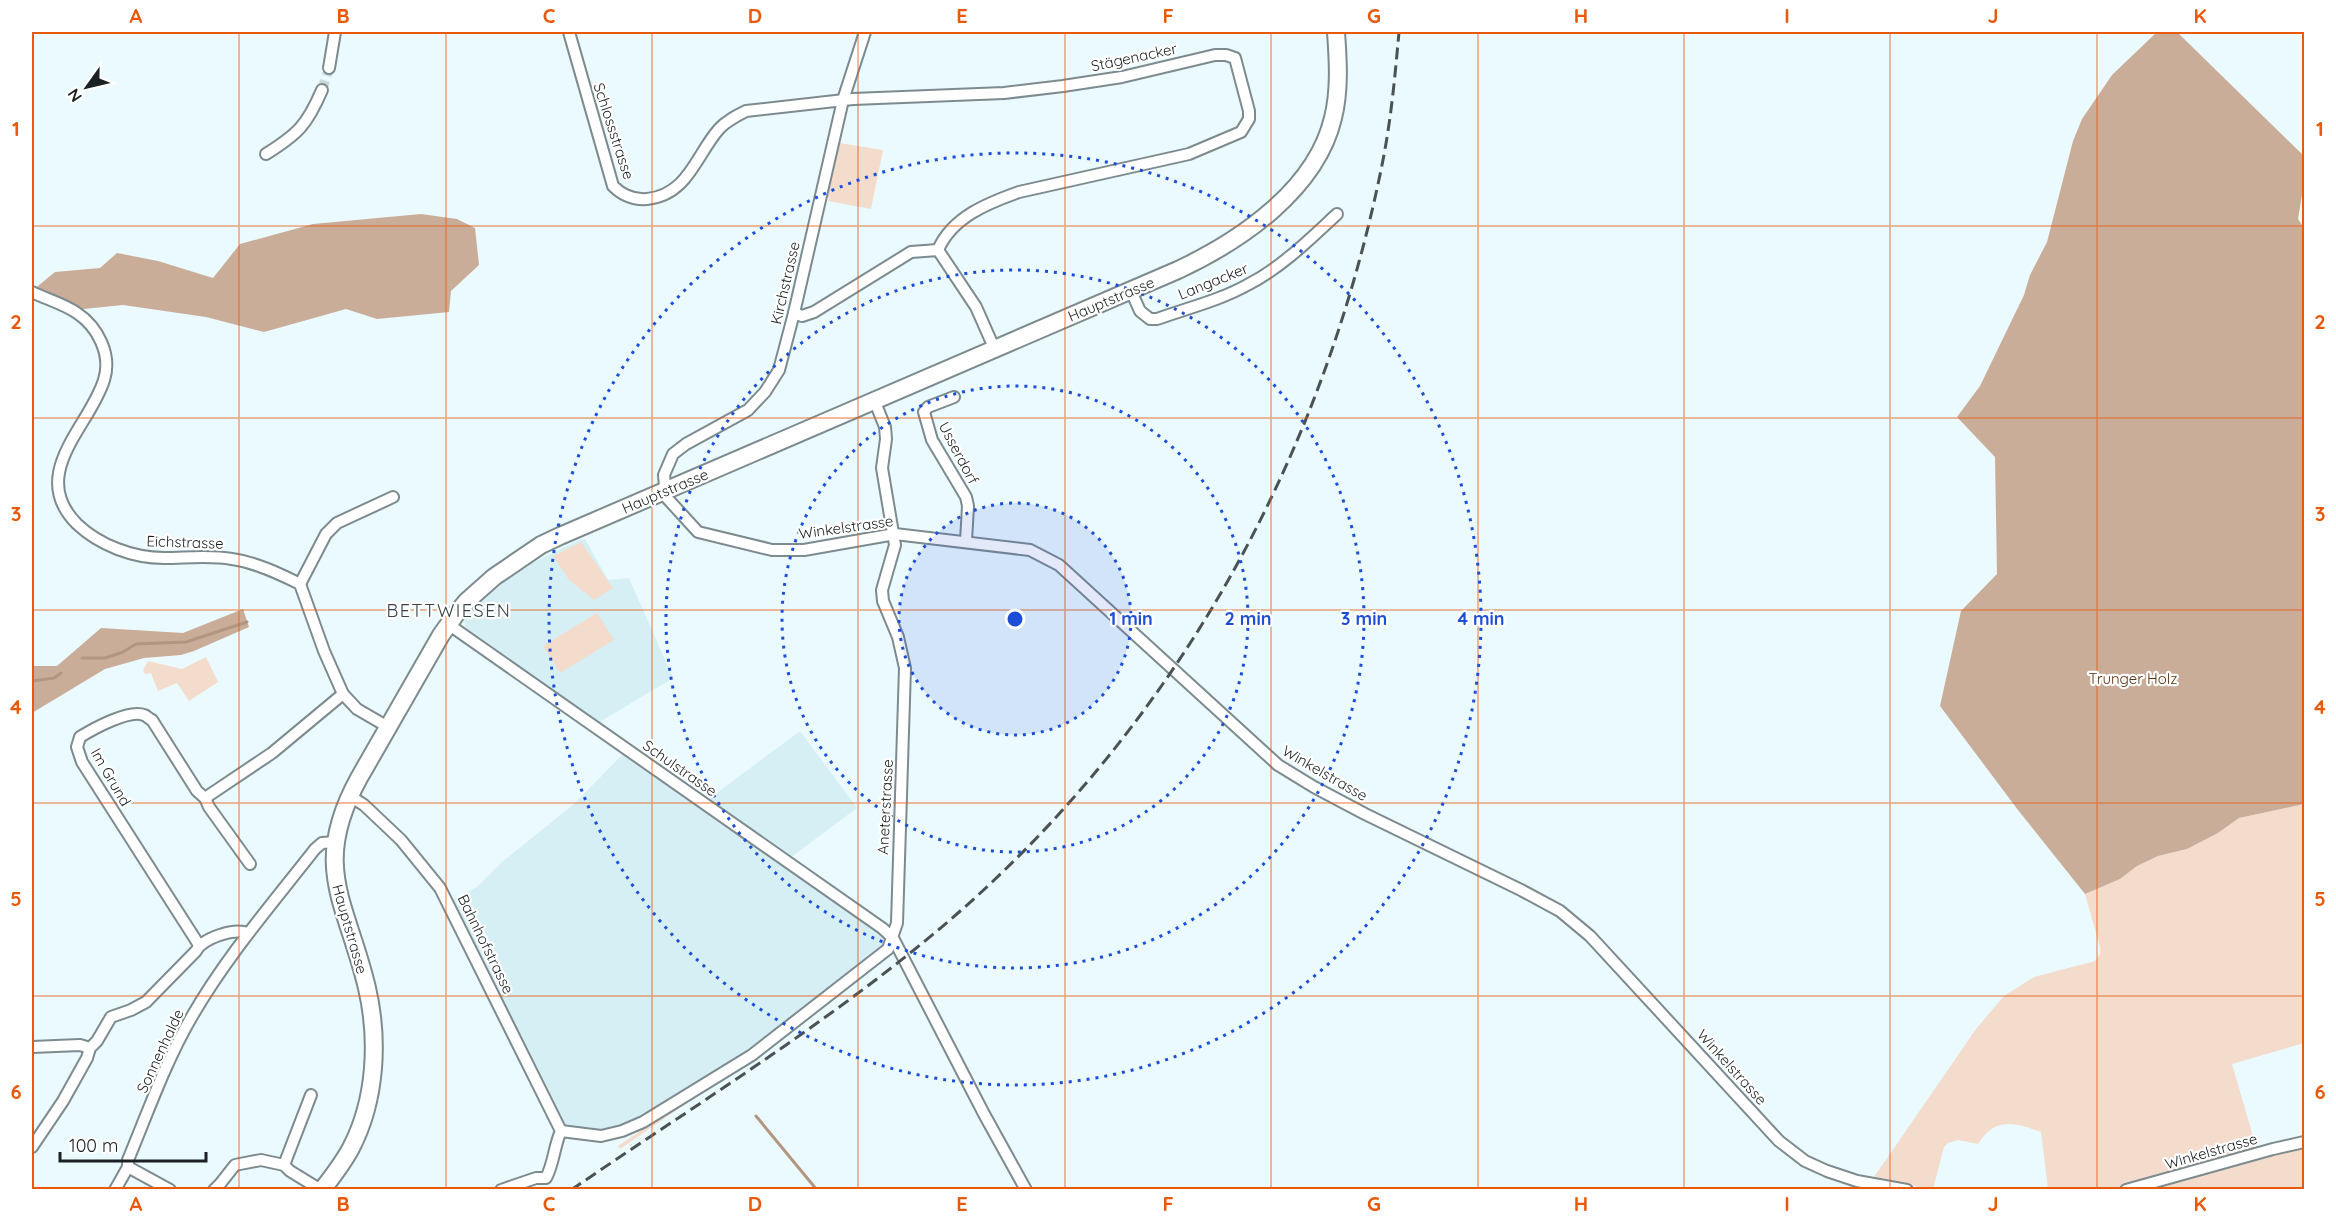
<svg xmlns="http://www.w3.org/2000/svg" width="2336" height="1221" font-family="Quicksand,sans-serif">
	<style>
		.built { fill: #d6eff5 }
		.green { fill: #f4dccc }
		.forest { fill: #caad98 }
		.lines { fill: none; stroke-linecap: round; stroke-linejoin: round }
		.stream { stroke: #b39682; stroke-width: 3 }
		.minor-tunnel { stroke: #cbd9dd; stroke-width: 10; stroke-dasharray: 10 5; stroke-linecap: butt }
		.minor-casing { stroke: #7d8b8f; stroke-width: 14 }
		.primary-casing { stroke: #7d8b8f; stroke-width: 20 }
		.minor { stroke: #fff; stroke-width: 10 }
		.primary { stroke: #fff; stroke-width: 16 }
		.rail { stroke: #4a5254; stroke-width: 3; stroke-dasharray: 12 6; stroke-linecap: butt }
		.grid { fill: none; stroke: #e8590c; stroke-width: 1.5; stroke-opacity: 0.55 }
		.ring { fill: none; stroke: #1d4ed8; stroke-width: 3; stroke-dasharray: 3 6 }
		.labels { text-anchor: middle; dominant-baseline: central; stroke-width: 4.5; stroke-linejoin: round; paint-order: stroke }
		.street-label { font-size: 15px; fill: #1b2122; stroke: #fff }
		.park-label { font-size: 15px; fill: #59310e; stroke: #fff }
		.quarter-label { font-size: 18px; letter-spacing: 1.5px; fill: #364447; stroke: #fff }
		.centre { fill: #1d4ed8; stroke: #fff; stroke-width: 3 }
		.ring-label { font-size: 18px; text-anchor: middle; font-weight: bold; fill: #1d4ed8; stroke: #fff; stroke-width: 4.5; stroke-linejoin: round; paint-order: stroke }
		.neatline { fill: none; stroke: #e8590c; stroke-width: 2 }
		.grid-label { font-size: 20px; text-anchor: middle; font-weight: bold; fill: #e8590c }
	</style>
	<rect width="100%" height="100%" fill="#eafafe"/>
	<g class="built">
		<path d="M 585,539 L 608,580 L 629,578 L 673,678 L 598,723 L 466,628 L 464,618 L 516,571 L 579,540 Z"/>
		<path d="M 800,731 L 857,808 L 790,858 L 706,801 Z"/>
		<path d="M 627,750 L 893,938 L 779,1036 L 622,1131 L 561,1131 L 449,902 L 477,887 L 502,862 L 574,804 Z"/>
	</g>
	<g class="green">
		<path d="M 839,143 L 883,150 L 871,209 L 828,201 L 829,198 L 826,196 Z"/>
		<path d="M 581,542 L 613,588 L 594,600 L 569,580 L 553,556 Z"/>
		<path d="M 597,613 L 614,640 L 560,673 L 543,646 Z"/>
		<path d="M 206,657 L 218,682 L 189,701 L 177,683 L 158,691 L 151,673 L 145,674 L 143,670 L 148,661 L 182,669 Z"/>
		<path d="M 2304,804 L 2304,1043 L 2232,1064 L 2257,1150 L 2114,1189 L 2048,1189 L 2041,1132 C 2015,1123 1996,1116 1978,1144 L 1958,1140 L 1948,1143 L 1944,1147 L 1933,1189 L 1875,1180 L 1875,1175 L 1881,1167 L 1976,1029 L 2004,996 L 2034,977 L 2095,961 L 2100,954 L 2100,947 L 2085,894 L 2120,879 L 2137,866 L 2158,856 L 2187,849 L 2218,833 L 2239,818 Z"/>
		<path d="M 698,1092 L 700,1094 L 620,1149 L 618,1146 Z"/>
		<path d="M 2304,1145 L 2304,1189 L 2136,1190 Z"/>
	</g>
	<g class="forest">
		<path d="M 2157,32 L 2177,32 L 2304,156 L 2304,183 L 2298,219 L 2304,228 L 2304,804 L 2239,818 L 2218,833 L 2187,849 L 2158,856 L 2137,866 L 2120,879 L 2085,894 L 2018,810 L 1940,706 L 1961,611 L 1997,574 L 1995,457 L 1957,417 L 1980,386 L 2024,295 L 2030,275 L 2047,242 L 2073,141 L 2082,119 L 2112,75 Z"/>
		<path d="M 421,214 L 457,219 L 475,228 L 479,265 L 451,291 L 449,312 L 377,319 L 346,309 L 264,332 L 206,317 L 123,305 L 74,310 L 33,290 L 55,272 L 100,268 L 117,253 L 158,261 L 213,278 L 240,244 L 313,224 Z"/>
		<path d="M 243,609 L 249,627 L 194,651 L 181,655 L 144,658 L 105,669 L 32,713 L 32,666 L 57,666 L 101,628 L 183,633 Z"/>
	</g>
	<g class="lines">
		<g class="stream">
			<path d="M 82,658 L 105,658 L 123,652 L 136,644 L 186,642 L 247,622"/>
			<path d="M 32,681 L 54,678 L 61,673"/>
			<path d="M 756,1116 L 817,1190"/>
		</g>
		<path class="minor-tunnel" d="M 322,90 L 329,68"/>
		<g class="minor-casing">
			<g id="minor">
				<path d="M 569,32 L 613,186 C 622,195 634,200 647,199 C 688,195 696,155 719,129 C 726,121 736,116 746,111 L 853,99 L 1004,93 L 1063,86 L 1122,77 L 1215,55 L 1226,55 L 1235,58 L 1249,111 L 1249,119 L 1241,132 L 1189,154 L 1019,192 C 988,203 952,217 938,250"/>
				<path d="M 865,32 L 843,100 L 794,313 L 779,370 L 765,392 L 748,410 L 686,444 L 673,454 L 664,475 L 666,497 L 698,532 L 772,550 L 804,550 L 895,534 L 1030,550 L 1059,565 L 1278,765 L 1314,787 L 1365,814 L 1521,890 L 1560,911 L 1590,936 L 1779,1141 L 1805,1161 L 1827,1171 L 1857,1181 L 1907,1190"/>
				<path d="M 329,68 L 335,32"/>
				<path d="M 266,154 C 298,134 307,125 322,90"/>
				<path d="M 1131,291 L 1140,311 L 1150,319 L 1157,319 C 1188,308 1221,300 1249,284 C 1282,267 1310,239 1337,214"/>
				<path d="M 32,292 C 46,299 64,304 77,313 C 98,327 112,355 104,380 C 90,426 27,474 77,524 C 99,545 133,558 164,558 C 186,558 210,555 232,559 C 255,562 280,574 300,584 L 324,651 L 343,694 L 357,709 L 388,727"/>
				<path d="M 794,313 L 802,316 L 814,312 L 911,252 L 938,250 L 976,307 L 995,350"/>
				<path d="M 954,397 L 928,407 L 924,412 L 932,440 L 966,497 L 968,506 L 966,541"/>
				<path d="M 300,584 L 326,534 L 337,523 L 393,497"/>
				<path d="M 448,624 L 882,928 L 893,938 L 984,1114 L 1026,1190"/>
				<path d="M 350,796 L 364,805 L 401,840 L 440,888 L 561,1131 C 554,1146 554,1163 546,1178 L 536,1178 L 501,1190"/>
				<path d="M 205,798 L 209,807 L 250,864"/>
				<path d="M 199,945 L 82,762 L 77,747 L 80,737 C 93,729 129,709 144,715 C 147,716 149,719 152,720 L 197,791 L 205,798 L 272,753 L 343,694"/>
				<path d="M 32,1047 L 80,1045 L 90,1048"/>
				<path d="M 561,1131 L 601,1136 L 622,1131 L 643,1122 L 752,1055 L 888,949 L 897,923 L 905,668 L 898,637 L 883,601 L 882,590 L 895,545 L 882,468 L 886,439 L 885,427 L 875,402"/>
				<path d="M 32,1147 L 63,1101 L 87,1058 L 90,1048 L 97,1041 L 111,1017 L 131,1010 L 146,1002 L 196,951 C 203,938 233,928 248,933"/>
				<path d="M 284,1165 L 311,1095"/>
				<path d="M 128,1167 L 170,1190"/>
				<path d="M 115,1190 L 128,1167 L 128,1160 C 148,1112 165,1063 191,1018 C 226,957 272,904 315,849 L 322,843 L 336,842"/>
				<path d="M 214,1190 L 220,1184 L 235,1165 L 261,1160 L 284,1165 L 290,1171 L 321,1190"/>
				<path d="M 2126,1190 L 2273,1149 L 2304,1142"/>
			</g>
		</g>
		<g class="primary-casing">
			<path id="primary" d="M 322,1190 C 333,1176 343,1163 351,1148 C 376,1100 379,1040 367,988 C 347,903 310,867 359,778 L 441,635 L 456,614 L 467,601 L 494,577 L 541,545 L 560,536 L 1178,270 C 1240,241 1316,190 1333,118 C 1340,90 1338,60 1336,32"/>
		</g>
		<use href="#minor" class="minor"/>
		<use href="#primary" class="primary"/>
		<path class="rail" d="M 571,1190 C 694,1106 822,1027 937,931 C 1171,735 1322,463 1382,165 C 1391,121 1395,76 1399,32"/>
	</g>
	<path class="grid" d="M 239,32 L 239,1190M 446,32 L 446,1190M 652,32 L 652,1190M 858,32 L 858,1190M 1065,32 L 1065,1190M 1271,32 L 1271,1190M 1478,32 L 1478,1190M 1684,32 L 1684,1190M 1890,32 L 1890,1190M 2097,32 L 2097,1190M 32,226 L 2304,226M 32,418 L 2304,418M 32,610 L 2304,610M 32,803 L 2304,803M 32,996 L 2304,996"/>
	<circle cx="1015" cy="619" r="116" fill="#1d4ed8" fill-opacity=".12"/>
	<g class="ring">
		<circle cx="1015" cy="619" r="116"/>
		<circle cx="1015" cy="619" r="233"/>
		<circle cx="1015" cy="619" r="349"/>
		<circle cx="1015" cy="619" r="466"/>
	</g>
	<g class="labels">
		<g class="street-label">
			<text transform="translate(1134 57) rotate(-12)">Stägenacker</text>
			<text transform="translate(614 131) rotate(72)">Schlossstrasse</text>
			<text transform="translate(1213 281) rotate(-22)">Langacker</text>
			<text transform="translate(785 283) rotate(-77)">Kirchstrasse</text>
			<text transform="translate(1111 299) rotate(-23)">Hauptstrasse</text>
			<text transform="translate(959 453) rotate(62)">Usserdorf</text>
			<text transform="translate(665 491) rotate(-23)">Hauptstrasse</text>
			<text transform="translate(846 527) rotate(-8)">Winkelstrasse</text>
			<text transform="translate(185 542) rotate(2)">Eichstrasse</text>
			<text transform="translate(680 768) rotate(35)">Schulstrasse</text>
			<text transform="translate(1325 773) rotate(30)">Winkelstrasse</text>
			<text transform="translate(111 777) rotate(60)">Im Grund</text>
			<text transform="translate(885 807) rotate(-87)">Aneterstrasse</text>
			<text transform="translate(350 929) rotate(74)">Hauptstrasse</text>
			<text transform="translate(486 944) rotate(64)">Bahnhofstrasse</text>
			<text transform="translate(160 1051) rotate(-65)">Sonnenhalde</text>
			<text transform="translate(1732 1067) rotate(48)">Winkelstrasse</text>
			<text transform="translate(2211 1151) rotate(-16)">Winkelstrasse</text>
		</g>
		<g class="park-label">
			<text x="2133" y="678">Trunger Holz</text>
		</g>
		<g class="quarter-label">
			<text x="449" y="610">BETTWIESEN</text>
		</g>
	</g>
	<circle cx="1015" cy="619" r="9" class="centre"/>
	<g class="ring-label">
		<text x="1131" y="625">1 min</text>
		<text x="1248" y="625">2 min</text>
		<text x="1364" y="625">3 min</text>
		<text x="1481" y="625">4 min</text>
	</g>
	<rect width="2336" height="1221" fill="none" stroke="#ffffff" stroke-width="66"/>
	<g transform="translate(87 87) rotate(236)" stroke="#ffffff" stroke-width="4.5" paint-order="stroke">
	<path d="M0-4.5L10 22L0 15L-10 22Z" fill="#1b2122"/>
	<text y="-9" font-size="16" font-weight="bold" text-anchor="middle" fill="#1b2122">N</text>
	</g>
	<path d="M60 1152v9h146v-9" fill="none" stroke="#1b2122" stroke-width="3"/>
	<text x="69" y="1152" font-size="18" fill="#1b2122" stroke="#ffffff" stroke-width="4.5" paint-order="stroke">100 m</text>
	<rect x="33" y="33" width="2270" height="1155" class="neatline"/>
	<g class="grid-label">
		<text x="136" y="23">A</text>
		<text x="343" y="23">B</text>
		<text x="549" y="23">C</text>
		<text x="755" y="23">D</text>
		<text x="962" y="23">E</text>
		<text x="1168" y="23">F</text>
		<text x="1374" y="23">G</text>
		<text x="1581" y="23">H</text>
		<text x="1787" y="23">I</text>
		<text x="1993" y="23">J</text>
		<text x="2200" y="23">K</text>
		<text x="16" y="136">1</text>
		<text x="2320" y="136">1</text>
		<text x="16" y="329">2</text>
		<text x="2320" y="329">2</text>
		<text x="16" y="521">3</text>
		<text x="2320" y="521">3</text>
		<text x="16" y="714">4</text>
		<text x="2320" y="714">4</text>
		<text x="16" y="906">5</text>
		<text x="2320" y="906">5</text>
		<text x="16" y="1099">6</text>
		<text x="2320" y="1099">6</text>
		<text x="136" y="1211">A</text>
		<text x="343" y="1211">B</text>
		<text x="549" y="1211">C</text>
		<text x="755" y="1211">D</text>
		<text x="962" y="1211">E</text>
		<text x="1168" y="1211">F</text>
		<text x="1374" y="1211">G</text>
		<text x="1581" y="1211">H</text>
		<text x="1787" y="1211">I</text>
		<text x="1993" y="1211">J</text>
		<text x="2200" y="1211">K</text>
	</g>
</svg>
